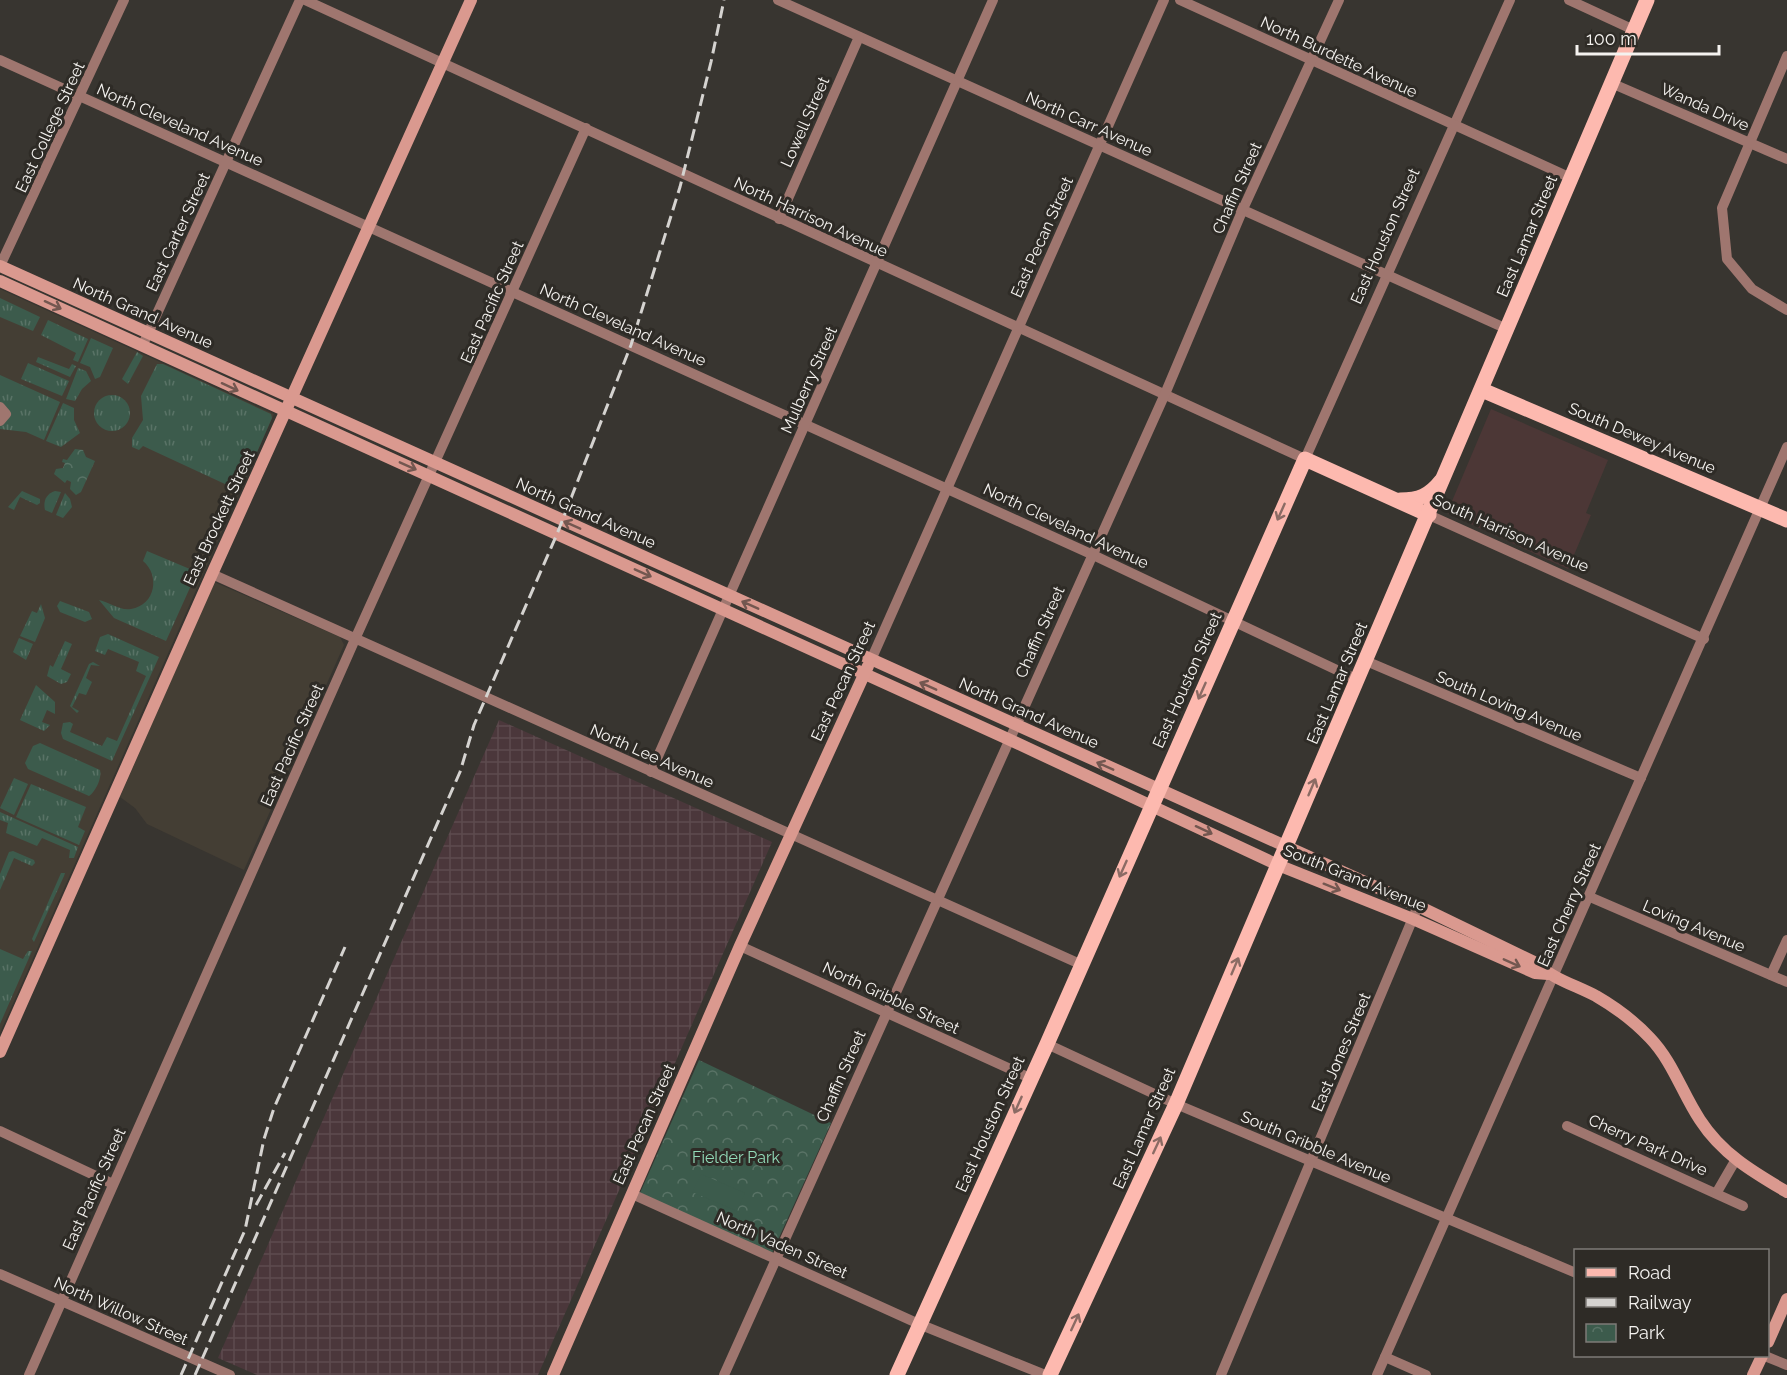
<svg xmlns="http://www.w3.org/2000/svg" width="1787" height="1375" font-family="Raleway,sans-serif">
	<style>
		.commercial { fill: #4c3736 }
		.industrial { fill: url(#industrial-grid) }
		.built { fill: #443e34 }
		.grass { fill: url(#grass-tufts) }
		.park { fill: url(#park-crowns) }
		.garden { fill: #3c5b4c }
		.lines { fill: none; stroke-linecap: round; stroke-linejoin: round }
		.street { stroke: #9f766f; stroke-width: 10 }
		.secondary { stroke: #da998f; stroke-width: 12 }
		.primary { stroke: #fdb9af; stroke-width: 15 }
		.rail { stroke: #d5d3d0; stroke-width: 3; stroke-dasharray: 12 6; stroke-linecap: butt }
		.oneway { stroke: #735750 }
		.oneway2 { stroke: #8b6b64 }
		.labels { text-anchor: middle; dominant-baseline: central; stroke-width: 6; stroke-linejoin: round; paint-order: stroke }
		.street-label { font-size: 16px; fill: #f5f3f0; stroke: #2e2b26 }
		.park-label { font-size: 16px; fill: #93dcb9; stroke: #2e2b26 }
	</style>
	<defs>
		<pattern id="industrial-grid" width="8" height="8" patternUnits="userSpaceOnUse" patternTransform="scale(1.5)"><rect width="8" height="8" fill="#4b373b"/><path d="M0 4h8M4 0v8" fill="none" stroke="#5d4b4e"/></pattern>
		<pattern id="grass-tufts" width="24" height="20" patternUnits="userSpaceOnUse" patternTransform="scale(1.5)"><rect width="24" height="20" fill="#3c5b4c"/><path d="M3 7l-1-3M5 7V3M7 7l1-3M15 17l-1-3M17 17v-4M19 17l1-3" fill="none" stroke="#597366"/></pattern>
		<pattern id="park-crowns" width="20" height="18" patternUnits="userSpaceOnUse" patternTransform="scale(1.5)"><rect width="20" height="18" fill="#3c5b4c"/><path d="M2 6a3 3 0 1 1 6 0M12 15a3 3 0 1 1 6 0" fill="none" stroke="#597366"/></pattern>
	</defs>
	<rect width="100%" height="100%" fill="#383530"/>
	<path class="commercial" d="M 1491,409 L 1608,460 L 1586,513 L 1591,515 L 1568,569 L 1447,513 Z"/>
	<path class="industrial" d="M 499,720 L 772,842 L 538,1375 L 257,1375 L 218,1358 Z"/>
	<g class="built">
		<path d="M 0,289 L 274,414 L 0,1033 Z"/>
		<path d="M 214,582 L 340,637 L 344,645 L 244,870 L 147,824 L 135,808 L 120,797 Z"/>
	</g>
	<g class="grass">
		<path d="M 0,298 L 40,317 L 33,331 L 0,317 Z"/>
		<path d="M 48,320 L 88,339 L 78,362 L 73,360 L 76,353 L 41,335 Z"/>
		<path d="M 91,338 L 113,348 L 100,377 L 95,379 L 90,367 L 80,363 Z"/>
		<path d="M 137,352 L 143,356 L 128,384 L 122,379 Z"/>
		<path d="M 38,357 L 69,369 L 72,364 L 76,366 L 70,377 L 36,362 Z"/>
		<path d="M 28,363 L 69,381 L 62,396 L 21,379 Z"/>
		<path d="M 157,364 L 163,364 L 271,414 L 272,418 L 240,491 L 143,446 L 139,450 L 132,447 L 132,438 L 143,420 L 141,396 Z"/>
		<path d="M 78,368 L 86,371 L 91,381 L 82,389 L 75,401 L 66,399 Z"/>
		<path d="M 0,375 L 60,402 L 44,440 L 26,432 L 0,429 Z"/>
		<circle cx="112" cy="413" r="18"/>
		<path d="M 63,403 L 74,408 L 74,420 L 80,433 L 61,447 L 46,441 Z"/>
		<path d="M 22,491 L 40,499 L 40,503 L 37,505 L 20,497 L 14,510 L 8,507 Z"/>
		<path d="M 55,491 L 61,492 L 52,513 L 45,510 C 43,501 46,494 55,491 Z"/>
		<path d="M 65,493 L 70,499 L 72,507 L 63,518 L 56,515 Z"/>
		<path d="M 147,551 L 197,572 L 166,641 L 114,618 L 99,600 C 109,602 120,611 131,609 C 156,605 160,575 143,561 Z"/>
		<path d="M 60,601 L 89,612 L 92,619 L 85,622 L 60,612 L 57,606 Z"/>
		<path d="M 41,604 L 45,618 L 35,642 L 20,636 L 32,611 L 37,613 Z"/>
		<path d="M 108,634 L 159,657 L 112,761 L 63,739 L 61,733 L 63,723 L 70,722 L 73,724 L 70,732 L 102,746 L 107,737 L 117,741 L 146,676 L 136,671 L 139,662 L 108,649 L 105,655 L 95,651 L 100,637 Z"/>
		<path d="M 19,638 L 33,644 L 26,660 L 13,652 Z"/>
		<path d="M 65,641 L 72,644 L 61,669 L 71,674 L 67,682 L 61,684 L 47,676 L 50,665 L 53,667 Z"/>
		<path d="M 93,662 L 100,666 L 91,665 L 86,678 L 92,682 L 86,695 L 79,693 L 72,707 L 79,711 L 77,713 L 70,706 L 89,664 Z"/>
		<path d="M 36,685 L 55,702 L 55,714 L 47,710 L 42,722 L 50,725 L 44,731 L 20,720 Z"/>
		<path d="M 40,743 L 100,770 C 102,778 96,791 89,796 L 28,769 L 25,763 L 33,746 Z"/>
		<path d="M 14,778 L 28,784 L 14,815 L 0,808 Z"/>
		<path d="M 31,784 L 86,807 L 78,827 L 85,831 L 79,845 L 16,817 Z"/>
		<path d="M 0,812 L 78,847 L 74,858 L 69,858 L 70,850 L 42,838 L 37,846 L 6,833 L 8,823 L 0,820 Z"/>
		<path d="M 13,851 L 34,860 L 35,863 L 32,866 L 14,858 L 0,890 L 0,874 L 9,852 Z"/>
		<path d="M 61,873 L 65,873 L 64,876 L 34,942 L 32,939 Z"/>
		<path d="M 0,949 L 23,959 L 28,951 L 32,951 L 0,1024 Z"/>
	</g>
	<g class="park">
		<path d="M 75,449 L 83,450 L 86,457 L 95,461 L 81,492 L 76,495 L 70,489 L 71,482 L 67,480 L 65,483 L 54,474 L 56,469 L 63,468 L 65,463 L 62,462 L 63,459 L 67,460 Z"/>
		<path d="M 699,1060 L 831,1123 L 772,1253 L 640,1193 Z"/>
	</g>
	<path class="garden" d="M 701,1174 L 745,1193 L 737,1211 L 692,1192 Z"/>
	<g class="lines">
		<g class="street">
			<path d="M 305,0 L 1305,459 L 1510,0"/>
			<path d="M 778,0 L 1507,329"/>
			<path d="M 1180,0 L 1571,178"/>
			<path d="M 1569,0 L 1634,30"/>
			<path d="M 1787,56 L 1722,208 L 1727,259 L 1752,289 L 1787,310"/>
			<path d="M 0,60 L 1091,554 L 1358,680"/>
			<path d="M 1611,83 L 1787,159"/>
			<path d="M 779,219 L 859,37"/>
			<path d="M 0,266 L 124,0"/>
			<path d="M 145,340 L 300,0"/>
			<path d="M 0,407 L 6,414 L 0,421"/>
			<path d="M 1429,515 L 1704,639"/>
			<path d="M 212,574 L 1080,964"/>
			<path d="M 871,660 L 1164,0"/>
			<path d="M 1366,661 L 1641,778"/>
			<path d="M 651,772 L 993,0"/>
			<path d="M 1590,897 L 1787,982"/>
			<path d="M 740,946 L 1030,1078"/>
			<path d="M 1771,975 L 1787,940"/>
			<path d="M 1047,1044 L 1176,1104 L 1576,1273"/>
			<path d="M 1567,1126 L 1743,1206"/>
			<path d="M 0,1131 L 113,1184"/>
			<path d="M 1717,1192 L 1735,1161"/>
			<path d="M 632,1194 L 919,1324 L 1045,1375"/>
			<path d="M 0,1274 L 230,1375"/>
			<path d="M 1765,1356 L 1787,1365"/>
			<path d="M 1385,1357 L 1426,1375"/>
			<path d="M 29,1375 L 356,637 L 586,128"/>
			<path d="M 724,1375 L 1165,394 L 1243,209 L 1339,0"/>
			<path d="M 1221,1375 L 1418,906"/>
			<path d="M 1377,1375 L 1787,447"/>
		</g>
		<g class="secondary">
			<path d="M 0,266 L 1418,906 L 1536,963 C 1553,979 1575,985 1596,996 C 1615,1007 1635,1022 1650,1038 C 1673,1062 1682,1093 1700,1120 C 1722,1154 1753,1172 1787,1192"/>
			<path d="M 0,281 L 1008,739 L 1278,865 L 1413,919 L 1535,973 L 1548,974"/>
			<path d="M 0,1052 L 212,574 L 471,0"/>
			<path d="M 1768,1342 L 1787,1299"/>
			<path d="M 553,1375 L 740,946 L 868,666"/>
			<path d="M 1753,1375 L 1762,1356"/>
		</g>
		<g class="primary">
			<path d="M 1482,390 L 1787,520"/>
			<path d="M 1400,500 C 1419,500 1429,496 1441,481"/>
			<path d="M 897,1375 L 1047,1044 L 1305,459 L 1429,515"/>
			<path d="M 1050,1375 L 1176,1104 L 1647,0"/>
		</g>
		<g class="rail">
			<path d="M 256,1205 L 285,1153"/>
			<path d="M 181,1375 L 245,1230 L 264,1139 L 274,1108 L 345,947"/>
			<path d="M 195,1375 L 460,772 L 474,725 L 557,534 L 631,345 L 680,187 L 711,62 L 724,0"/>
		</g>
	</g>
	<defs><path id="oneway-shaft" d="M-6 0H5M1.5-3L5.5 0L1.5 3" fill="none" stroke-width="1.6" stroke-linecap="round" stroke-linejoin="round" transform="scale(1.5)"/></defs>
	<g class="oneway">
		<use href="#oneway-shaft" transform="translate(53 305) rotate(25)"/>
		<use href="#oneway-shaft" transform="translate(230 387) rotate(25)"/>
		<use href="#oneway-shaft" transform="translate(408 466) rotate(24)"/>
		<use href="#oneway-shaft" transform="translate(572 525) rotate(-156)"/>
		<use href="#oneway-shaft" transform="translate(643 573) rotate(24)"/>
		<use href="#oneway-shaft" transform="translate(750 605) rotate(-156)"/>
		<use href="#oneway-shaft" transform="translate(928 686) rotate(-156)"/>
		<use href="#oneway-shaft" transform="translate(1105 766) rotate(-156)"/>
		<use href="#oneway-shaft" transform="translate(1204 830) rotate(25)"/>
		<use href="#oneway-shaft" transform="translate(1332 887) rotate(22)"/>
		<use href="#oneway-shaft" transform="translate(1512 963) rotate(24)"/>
	</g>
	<g class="oneway2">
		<use href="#oneway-shaft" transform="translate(1281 512) rotate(114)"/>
		<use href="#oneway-shaft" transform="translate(1202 691) rotate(114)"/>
		<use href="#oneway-shaft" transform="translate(1312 787) rotate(-67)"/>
		<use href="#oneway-shaft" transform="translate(1123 869) rotate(114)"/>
		<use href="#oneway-shaft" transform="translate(1235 966) rotate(-67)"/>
		<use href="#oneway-shaft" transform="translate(1018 1105) rotate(114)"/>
		<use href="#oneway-shaft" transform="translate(1157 1145) rotate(-65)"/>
		<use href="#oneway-shaft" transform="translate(1075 1322) rotate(-65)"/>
	</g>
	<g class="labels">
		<g class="street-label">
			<text transform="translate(1339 57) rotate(25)">North Burdette Avenue</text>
			<text transform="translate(1705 107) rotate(24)">Wanda Drive</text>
			<text transform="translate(805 122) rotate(-66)">Lowell Street</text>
			<text transform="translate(1089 124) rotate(24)">North Carr Avenue</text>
			<text transform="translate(180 125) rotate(24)">North Cleveland Avenue</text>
			<text transform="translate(50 127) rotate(-65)">East College Street</text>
			<text transform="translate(1237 188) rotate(-66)">Chaffin Street</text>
			<text transform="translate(811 217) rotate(25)">North Harrison Avenue</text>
			<text transform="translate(178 232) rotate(-65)">East Carter Street</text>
			<text transform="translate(1385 236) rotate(-66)">East Houston Street</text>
			<text transform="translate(1527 236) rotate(-67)">East Lamar Street</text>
			<text transform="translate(1042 237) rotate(-66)">East Pecan Street</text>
			<text transform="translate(492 302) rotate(-66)">East Pacific Street</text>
			<text transform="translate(143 313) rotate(24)">North Grand Avenue</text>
			<text transform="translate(623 325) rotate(24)">North Cleveland Avenue</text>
			<text transform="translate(809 380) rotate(-66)">Mulberry Street</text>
			<text transform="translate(1642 438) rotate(23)">South Dewey Avenue</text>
			<text transform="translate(586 513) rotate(24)">North Grand Avenue</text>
			<text transform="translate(219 518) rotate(-65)">East Brockett Street</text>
			<text transform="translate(1066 526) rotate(25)">North Cleveland Avenue</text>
			<text transform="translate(1511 533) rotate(24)">South Harrison Avenue</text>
			<text transform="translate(1040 632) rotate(-66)">Chaffin Street</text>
			<text transform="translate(1187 680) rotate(-66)">East Houston Street</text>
			<text transform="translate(843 681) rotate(-65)">East Pecan Street</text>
			<text transform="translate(1337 683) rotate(-67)">East Lamar Street</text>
			<text transform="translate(1509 706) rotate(23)">South Loving Avenue</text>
			<text transform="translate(1029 713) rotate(24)">North Grand Avenue</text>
			<text transform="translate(292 745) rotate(-66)">East Pacific Street</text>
			<text transform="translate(652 756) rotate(24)">North Lee Avenue</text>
			<text transform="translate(1355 878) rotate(22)">South Grand Avenue</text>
			<text transform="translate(1569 905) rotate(-66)">East Cherry Street</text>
			<text transform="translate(1694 926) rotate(23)">Loving Avenue</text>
			<text transform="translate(891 998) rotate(25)">North Gribble Street</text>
			<text transform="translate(1341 1052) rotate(-67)">East Jones Street</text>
			<text transform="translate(841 1076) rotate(-66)">Chaffin Street</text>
			<text transform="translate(644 1124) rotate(-66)">East Pecan Street</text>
			<text transform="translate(990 1124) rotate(-66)">East Houston Street</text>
			<text transform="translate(1144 1128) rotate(-66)">East Lamar Street</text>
			<text transform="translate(1648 1145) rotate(24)">Cherry Park Drive</text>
			<text transform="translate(1316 1147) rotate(23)">South Gribble Avenue</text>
			<text transform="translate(94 1189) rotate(-66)">East Pacific Street</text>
			<text transform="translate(782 1245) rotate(24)">North Vaden Street</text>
			<text transform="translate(121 1311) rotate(24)">North Willow Street</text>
		</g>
		<g class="park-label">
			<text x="736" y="1157">Fielder Park</text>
		</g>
	</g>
	<rect x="1574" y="1249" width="195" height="108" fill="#2e2b26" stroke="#7e7b77" stroke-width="1.5"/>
	<rect x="1586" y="1268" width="30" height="9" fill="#fdb9af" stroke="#7e7b77" stroke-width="1.5"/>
	<text x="1628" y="1279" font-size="18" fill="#f5f3f0">Road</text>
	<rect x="1586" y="1298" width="30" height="9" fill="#d5d3d0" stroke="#7e7b77" stroke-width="1.5"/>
	<text x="1628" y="1309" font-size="18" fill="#f5f3f0">Railway</text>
	<rect x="1586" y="1324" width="30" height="18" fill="url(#park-crowns)" stroke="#7e7b77" stroke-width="1.5"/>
	<text x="1628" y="1339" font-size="18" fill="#f5f3f0">Park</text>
	<path d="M1577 45v9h142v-9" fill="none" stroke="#f5f3f0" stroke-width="3"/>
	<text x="1586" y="45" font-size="18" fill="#f5f3f0" stroke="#2e2b26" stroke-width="4.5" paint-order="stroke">100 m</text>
</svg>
